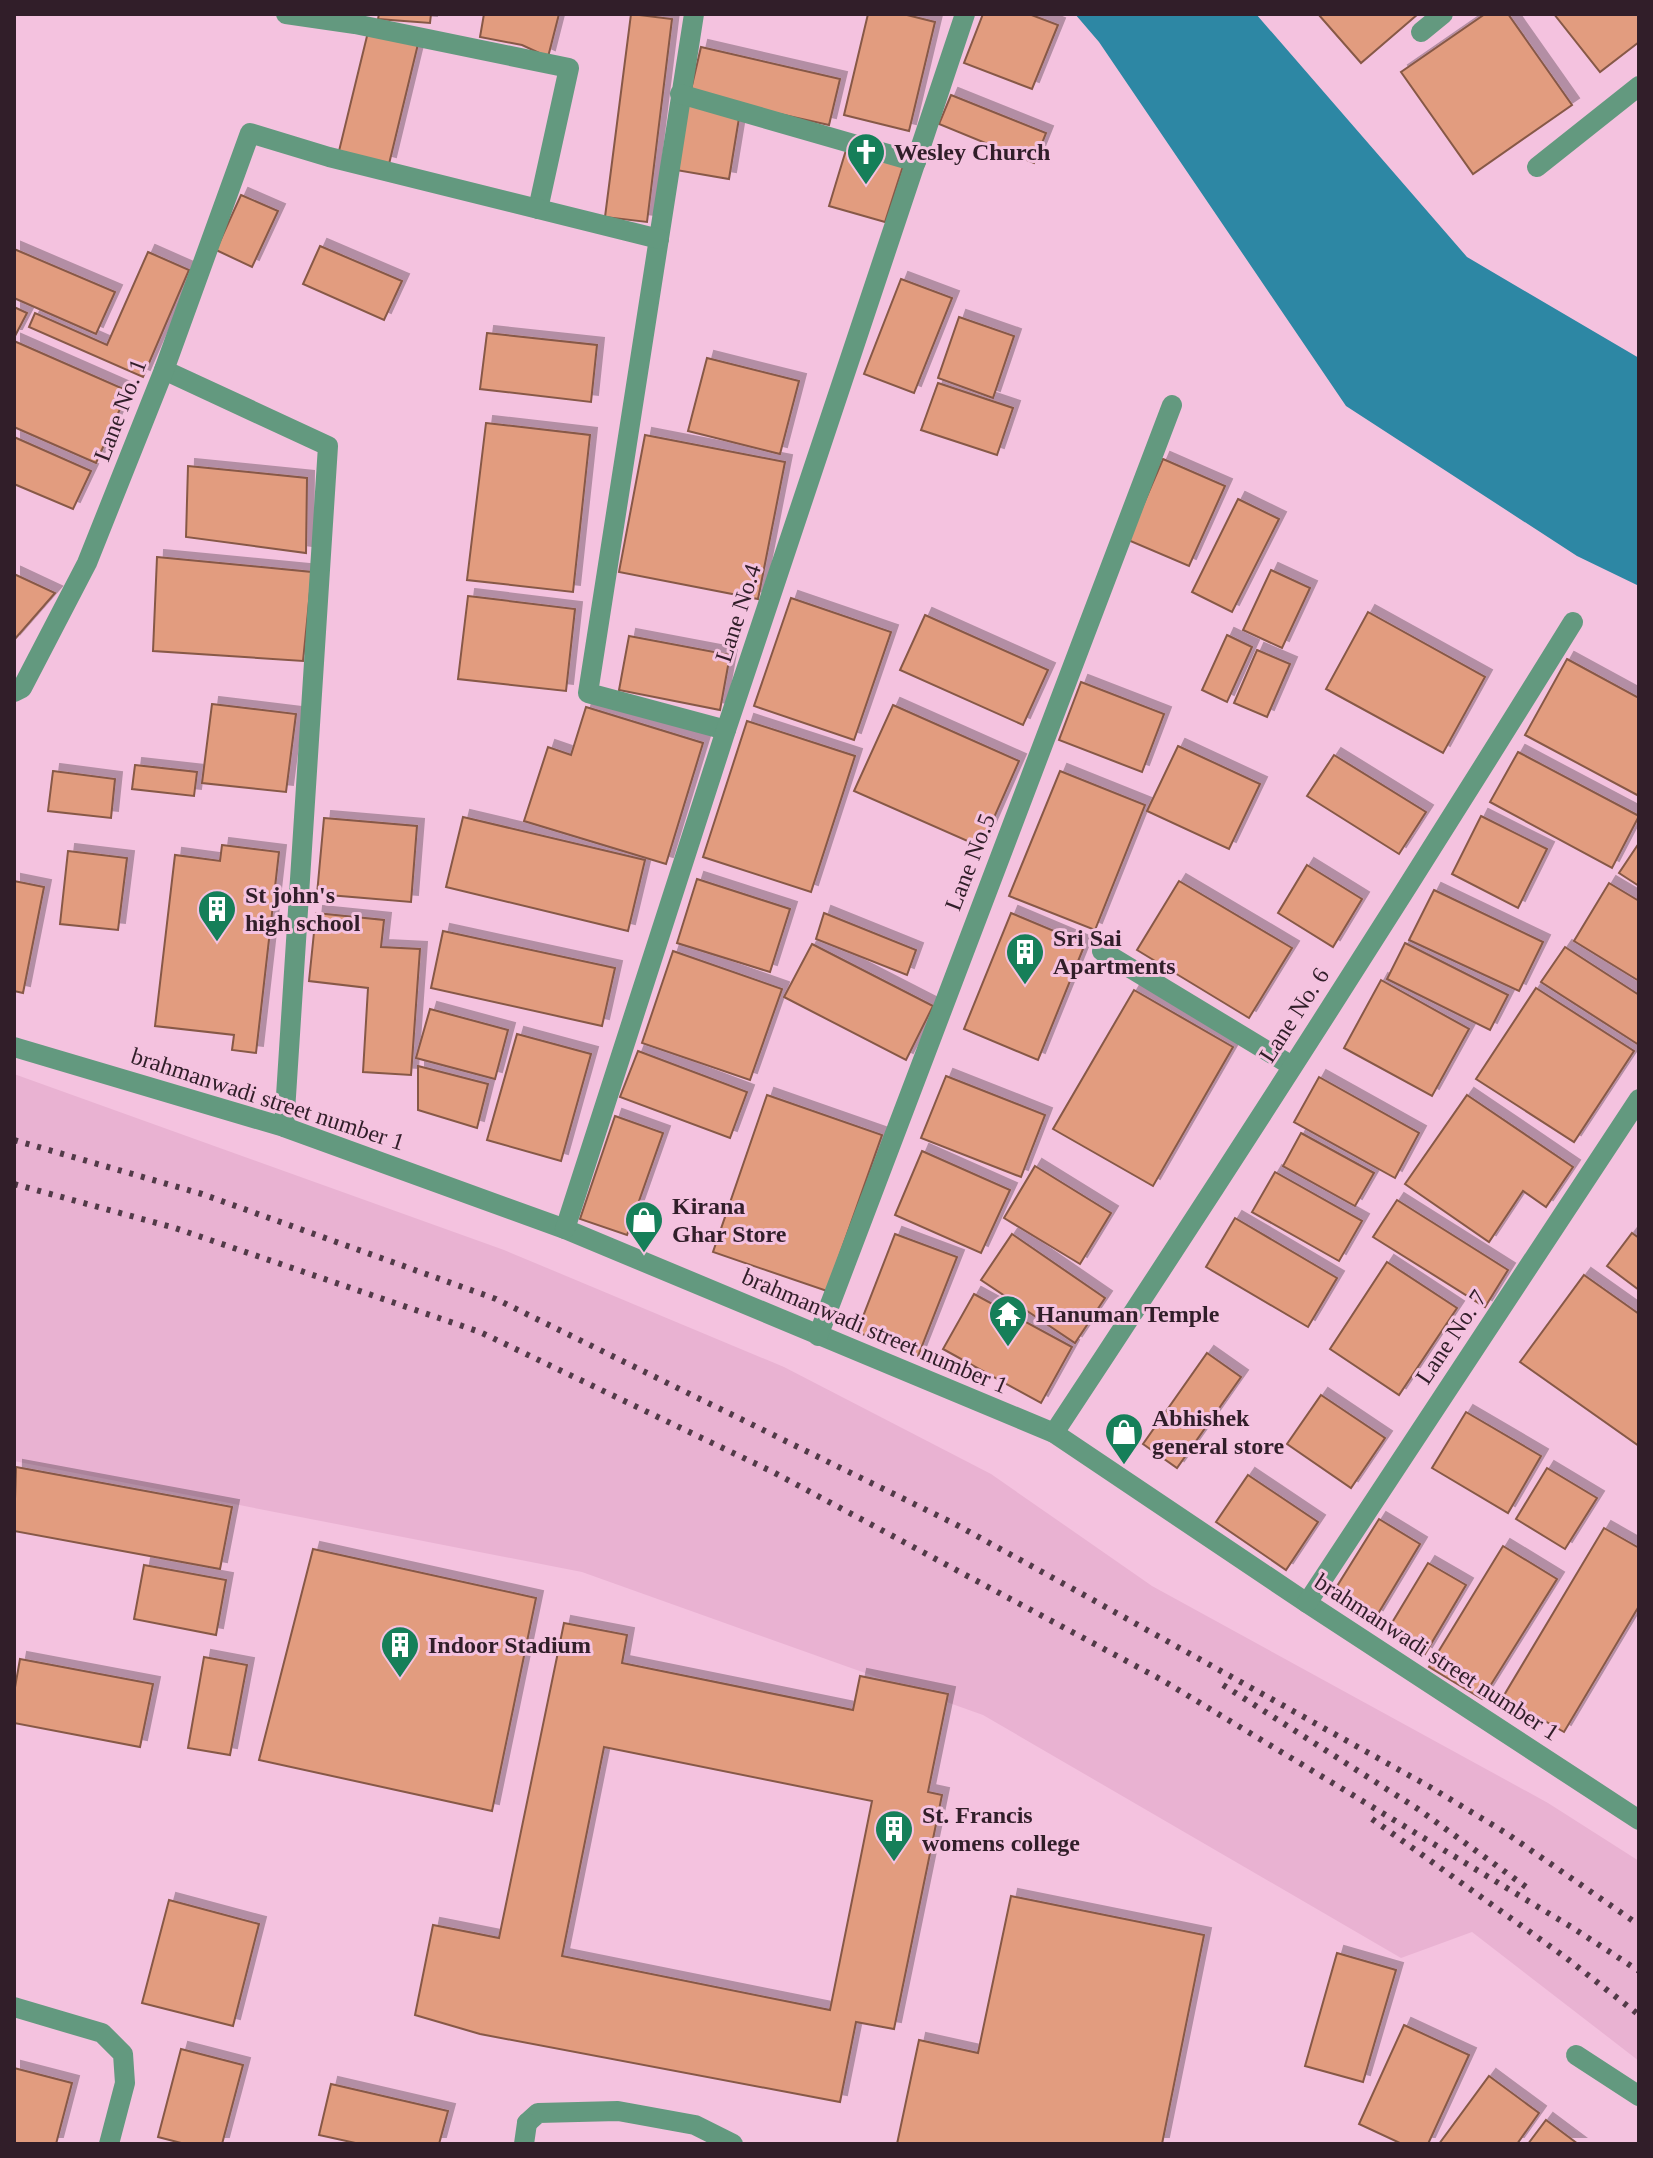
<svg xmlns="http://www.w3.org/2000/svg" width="1653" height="2158" font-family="Georgia,serif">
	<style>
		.built { fill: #e9b2d2 }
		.water { fill: #2d87a4 }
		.building { fill: #e29c7f; stroke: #875947; stroke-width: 2; fill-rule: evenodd; filter: url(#shadow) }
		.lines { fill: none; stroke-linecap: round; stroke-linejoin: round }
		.service { stroke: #63997f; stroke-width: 20 }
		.minor { stroke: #63997f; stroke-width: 20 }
		.rail { stroke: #523a48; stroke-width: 6; stroke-dasharray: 4 8; stroke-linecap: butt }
		.labels { text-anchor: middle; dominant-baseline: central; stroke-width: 6; stroke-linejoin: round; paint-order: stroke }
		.poi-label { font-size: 24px; font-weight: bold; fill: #311e29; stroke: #f4c2df; text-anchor: start }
		.street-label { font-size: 24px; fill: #311e29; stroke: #f4c2df }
	</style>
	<defs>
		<filter id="shadow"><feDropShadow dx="7" dy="-7" stdDeviation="0" flood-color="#0004"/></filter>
	</defs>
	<rect width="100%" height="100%" fill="#f4c2df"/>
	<path class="built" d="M 14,1074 L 504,1250 L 784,1367 L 991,1474 L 1152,1586 L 1548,1803 L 1639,1861 L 1639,2061 L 1472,1932 L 1401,1958 L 983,1715 L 582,1572 L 14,1461 Z"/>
	<path class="water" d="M 1075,14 L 1256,14 L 1467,257 L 1639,358 L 1639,586 L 1577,556 L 1346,406 L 1099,42 Z"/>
	<g class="building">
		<path d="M 379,14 L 431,14 L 430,23 L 378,19 Z"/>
		<path d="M 484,14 L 559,14 L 548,57 L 522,45 L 480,37 Z"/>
		<path d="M 631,14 L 672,19 L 647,222 L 605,217 Z"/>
		<path d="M 868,14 L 903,14 L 935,22 L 909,131 L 844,115 Z"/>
		<path d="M 983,14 L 1029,14 L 1058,25 L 1032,89 L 964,63 Z"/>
		<path d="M 1318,14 L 1418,14 L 1361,63 Z"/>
		<path d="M 1485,14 L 1508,14 L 1572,105 L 1473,174 L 1401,72 Z"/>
		<path d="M 1554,14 L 1639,14 L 1639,42 L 1600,72 Z"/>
		<path d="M 368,32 L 418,44 L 389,164 L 339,151 Z"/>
		<path d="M 701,47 L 840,79 L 829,125 L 690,94 Z"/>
		<path d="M 951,95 L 1046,133 L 1034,163 L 939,124 Z"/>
		<path d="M 686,104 L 740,112 L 729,179 L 676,170 Z"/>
		<path d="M 846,150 L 903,166 L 885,222 L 829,206 Z"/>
		<path d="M 241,195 L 278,211 L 252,267 L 216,250 Z"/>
		<path d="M 320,246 L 402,281 L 384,320 L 303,284 Z"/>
		<path d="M 14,249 L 115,292 L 96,334 L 14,298 Z"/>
		<path d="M 148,252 L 189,270 L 143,377 L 29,327 L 35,313 L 107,345 Z"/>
		<path d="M 901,279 L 952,298 L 914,393 L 864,374 Z"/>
		<path d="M 14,307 L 27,313 L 15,336 L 14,336 Z"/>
		<path d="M 959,317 L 1014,336 L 993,398 L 938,378 Z"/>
		<path d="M 487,333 L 597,345 L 591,402 L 480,389 Z"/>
		<path d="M 14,341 L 128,391 L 96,463 L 14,427 Z"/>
		<path d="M 707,358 L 799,381 L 780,454 L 688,431 Z"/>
		<path d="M 938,383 L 1013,408 L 997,455 L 921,430 Z"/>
		<path d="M 486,423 L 590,435 L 573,592 L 467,580 Z"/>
		<path d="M 645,435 L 785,462 L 758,599 L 619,572 Z"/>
		<path d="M 14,437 L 91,471 L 73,509 L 14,484 Z"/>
		<path d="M 1163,459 L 1225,486 L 1189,566 L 1128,540 Z"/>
		<path d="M 188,466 L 307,478 L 306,553 L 186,537 Z"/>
		<path d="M 1238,499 L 1279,519 L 1232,612 L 1192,592 Z"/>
		<path d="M 157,557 L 312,572 L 303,661 L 153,651 Z"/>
		<path d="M 1271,570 L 1310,588 L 1282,648 L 1243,630 Z"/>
		<path d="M 14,574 L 55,593 L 14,640 Z"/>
		<path d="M 468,596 L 575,609 L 566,691 L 458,679 Z"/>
		<path d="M 791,598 L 891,632 L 854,740 L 754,706 Z"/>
		<path d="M 1368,612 L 1485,677 L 1443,753 L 1326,689 Z"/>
		<path d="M 925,615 L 1048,670 L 1023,725 L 900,670 Z"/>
		<path d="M 1227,635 L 1252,647 L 1227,702 L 1202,690 Z"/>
		<path d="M 629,636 L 730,655 L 720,710 L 619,690 Z"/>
		<path d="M 1257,650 L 1290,664 L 1267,717 L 1234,703 Z"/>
		<path d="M 1567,659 L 1639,698 L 1639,796 L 1525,735 Z"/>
		<path d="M 1081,682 L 1164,714 L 1142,772 L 1059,740 Z"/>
		<path d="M 212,704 L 296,714 L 286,792 L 202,783 Z"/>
		<path d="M 893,705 L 1019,761 L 981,847 L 854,791 Z"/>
		<path d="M 586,707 L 703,743 L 666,864 L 524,821 L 548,747 L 571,755 Z"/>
		<path d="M 747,721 L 855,756 L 811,892 L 703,857 Z"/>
		<path d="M 1178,746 L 1260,784 L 1229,849 L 1147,811 Z"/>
		<path d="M 1518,752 L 1639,816 L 1612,868 L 1490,802 Z"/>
		<path d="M 1334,755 L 1426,812 L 1399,854 L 1307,796 Z"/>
		<path d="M 135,765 L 197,772 L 194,796 L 132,789 Z"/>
		<path d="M 53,771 L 115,779 L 111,818 L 48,811 Z"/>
		<path d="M 1060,771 L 1145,805 L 1095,930 L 1009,896 Z"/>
		<path d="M 1481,816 L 1547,849 L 1518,908 L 1452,874 Z"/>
		<path d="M 463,817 L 645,860 L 628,931 L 446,887 Z"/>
		<path d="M 324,818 L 417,826 L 411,902 L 317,894 Z"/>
		<path d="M 1639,843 L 1639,886 L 1619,873 Z"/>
		<path d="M 222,845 L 279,852 L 256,1053 L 232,1050 L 234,1035 L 155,1026 L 175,855 L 220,861 Z"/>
		<path d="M 68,851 L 127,858 L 118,930 L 60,924 Z"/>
		<path d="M 1307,865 L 1362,899 L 1333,947 L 1278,913 Z"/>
		<path d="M 697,879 L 790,909 L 770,972 L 677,943 Z"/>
		<path d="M 14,881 L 44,887 L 23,993 L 14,991 Z"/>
		<path d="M 1179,881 L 1292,948 L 1249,1018 L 1137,950 Z"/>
		<path d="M 1609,883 L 1639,901 L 1639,981 L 1574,941 Z"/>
		<path d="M 1434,890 L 1543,942 L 1519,991 L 1409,940 Z"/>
		<path d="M 316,913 L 384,920 L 381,947 L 420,949 L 411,1075 L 363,1072 L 368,988 L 309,981 Z"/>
		<path d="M 824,913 L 916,950 L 907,975 L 816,939 Z"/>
		<path d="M 1011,913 L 1085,944 L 1038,1060 L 964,1029 Z"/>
		<path d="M 443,931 L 615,968 L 602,1026 L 431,988 Z"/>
		<path d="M 1405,943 L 1508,995 L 1490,1030 L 1387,979 Z"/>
		<path d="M 812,944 L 933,1006 L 906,1060 L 784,997 Z"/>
		<path d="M 1565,947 L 1639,995 L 1639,1045 L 1541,982 Z"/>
		<path d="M 673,951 L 782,989 L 750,1080 L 642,1043 Z"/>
		<path d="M 1381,980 L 1469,1029 L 1432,1096 L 1344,1048 Z"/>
		<path d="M 1536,988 L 1634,1051 L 1574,1142 L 1476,1079 Z"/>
		<path d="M 1134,990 L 1233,1047 L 1153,1186 L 1053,1129 Z"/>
		<path d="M 430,1009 L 508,1030 L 495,1079 L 416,1058 Z"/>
		<path d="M 517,1034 L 591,1054 L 561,1161 L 487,1140 Z"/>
		<path d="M 638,1051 L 747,1092 L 730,1138 L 620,1097 Z"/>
		<path d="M 418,1066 L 488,1084 L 477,1128 L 418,1110 Z"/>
		<path d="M 946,1076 L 1045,1115 L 1021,1177 L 921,1138 Z"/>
		<path d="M 1319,1077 L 1419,1133 L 1395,1178 L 1294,1122 Z"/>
		<path d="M 767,1095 L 882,1135 L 827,1291 L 713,1252 Z"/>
		<path d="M 1467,1095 L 1573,1167 L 1546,1207 L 1523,1191 L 1489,1242 L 1405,1184 Z"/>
		<path d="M 615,1116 L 663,1133 L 627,1235 L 580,1219 Z"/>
		<path d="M 1301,1133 L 1374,1173 L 1355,1206 L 1283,1166 Z"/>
		<path d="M 922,1151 L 1010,1190 L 981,1253 L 895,1215 Z"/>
		<path d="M 1035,1166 L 1111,1213 L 1080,1264 L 1004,1218 Z"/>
		<path d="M 1275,1172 L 1362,1221 L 1339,1261 L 1252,1212 Z"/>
		<path d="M 1397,1200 L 1508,1270 L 1485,1307 L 1373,1237 Z"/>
		<path d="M 1235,1218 L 1337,1278 L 1308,1327 L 1206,1267 Z"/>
		<path d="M 1632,1233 L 1639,1238 L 1639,1290 L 1607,1266 Z"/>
		<path d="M 895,1234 L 957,1257 L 918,1356 L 857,1332 Z"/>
		<path d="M 1012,1234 L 1105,1298 L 1075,1343 L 981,1280 Z"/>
		<path d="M 1387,1262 L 1457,1308 L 1399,1395 L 1330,1349 Z"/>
		<path d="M 1584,1275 L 1639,1314 L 1639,1446 L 1520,1362 Z"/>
		<path d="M 974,1294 L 1072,1347 L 1041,1403 L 943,1349 Z"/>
		<path d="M 1207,1353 L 1241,1377 L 1177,1468 L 1143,1444 Z"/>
		<path d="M 1321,1395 L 1385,1438 L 1351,1488 L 1287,1444 Z"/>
		<path d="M 1466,1412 L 1541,1456 L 1508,1513 L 1432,1468 Z"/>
		<path d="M 16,1467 L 232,1507 L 220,1569 L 14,1531 Z"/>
		<path d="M 1547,1468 L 1597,1498 L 1565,1549 L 1516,1519 Z"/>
		<path d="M 1248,1475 L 1318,1522 L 1286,1570 L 1216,1522 Z"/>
		<path d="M 1379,1519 L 1420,1544 L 1376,1617 L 1334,1591 Z"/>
		<path d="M 1604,1528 L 1639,1548 L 1639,1606 L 1564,1732 L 1503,1697 Z"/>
		<path d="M 1503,1546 L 1557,1579 L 1482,1699 L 1429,1667 Z"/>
		<path d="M 313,1549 L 536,1598 L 492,1811 L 259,1760 Z"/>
		<path d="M 1428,1563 L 1466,1585 L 1425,1654 L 1387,1631 Z"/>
		<path d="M 144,1565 L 226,1580 L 216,1635 L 134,1619 Z"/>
		<path d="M 564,1623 L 627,1635 L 622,1663 L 853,1710 L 860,1676 L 948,1694 L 928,1792 L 942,1795 L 894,2029 L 856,2022 L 840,2102 L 480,2034 L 415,2015 L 433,1925 L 499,1938 ZM 604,1747 L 872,1801 L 830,2010 L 562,1956 Z"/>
		<path d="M 204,1657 L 247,1665 L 230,1755 L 188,1748 Z"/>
		<path d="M 20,1659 L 153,1684 L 140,1747 L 14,1723 L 14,1693 Z"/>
		<path d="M 1011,1896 L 1204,1935 L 1162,2144 L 897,2144 L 919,2040 L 978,2053 Z"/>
		<path d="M 169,1900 L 259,1924 L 233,2026 L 142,2003 Z"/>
		<path d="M 1337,1953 L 1396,1970 L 1363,2082 L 1305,2066 Z"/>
		<path d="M 1404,2025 L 1469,2055 L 1428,2144 L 1402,2144 L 1359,2124 Z"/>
		<path d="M 181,2049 L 243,2065 L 222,2144 L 185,2144 L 158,2137 Z"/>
		<path d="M 14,2068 L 72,2083 L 56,2144 L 14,2144 Z"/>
		<path d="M 1489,2076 L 1539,2113 L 1517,2144 L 1439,2144 Z"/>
		<path d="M 331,2084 L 448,2111 L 439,2144 L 360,2144 L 319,2135 Z"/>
		<path d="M 1546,2120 L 1578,2144 L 1528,2144 Z"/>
	</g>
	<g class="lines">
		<path class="service" d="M 527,2123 L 538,2113 L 618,2111 L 695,2125 L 733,2144"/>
		<g class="minor">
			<path d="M 286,14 L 355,24 L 569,68 L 538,209"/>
			<path d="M 694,14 L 588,693 L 726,730"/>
			<path d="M 1421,32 L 1443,14"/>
			<path d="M 680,94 L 916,162"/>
			<path d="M 1537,167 L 1639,86"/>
			<path d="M 164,370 L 328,446 L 284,1127"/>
			<path d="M 14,692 L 22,688 L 87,563 L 164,370 L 250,133 L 329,157 L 659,239"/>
			<path d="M 1102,951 L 1292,1066"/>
			<path d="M 14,1047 L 284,1127 L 565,1229 L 1054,1433 L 1307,1603 L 1639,1820"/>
			<path d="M 565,1229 L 726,730 L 965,14"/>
			<path d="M 818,1336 L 1172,405"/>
			<path d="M 1054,1433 C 1231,1165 1404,895 1573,622"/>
			<path d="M 1307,1603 L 1639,1099"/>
			<path d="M 14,2007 L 102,2033 L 123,2054 L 125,2083 L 109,2144"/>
			<path d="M 1576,2055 L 1639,2096"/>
			<path d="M 524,2144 L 527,2123"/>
		</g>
		<g class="rail">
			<path d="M 14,1140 L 202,1194 L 496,1299 L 955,1524 L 1075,1590 L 1430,1787 L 1506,1833 L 1639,1925"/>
			<path d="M 14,1184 L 175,1228 L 480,1332 L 773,1472 L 1162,1680 L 1573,1928 L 1639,1971"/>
			<path d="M 1223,1685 L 1418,1809 L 1529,1889"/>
			<path d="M 1372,1819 L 1565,1957 L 1639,2015"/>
		</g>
	</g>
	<defs>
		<g id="church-pin" transform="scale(2)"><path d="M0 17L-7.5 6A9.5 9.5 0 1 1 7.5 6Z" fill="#167f59" stroke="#f4c2df"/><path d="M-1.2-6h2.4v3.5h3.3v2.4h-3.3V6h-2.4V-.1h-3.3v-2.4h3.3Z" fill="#fff"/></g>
		<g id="building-pin" transform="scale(2)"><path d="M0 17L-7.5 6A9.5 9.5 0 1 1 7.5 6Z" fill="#167f59" stroke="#f4c2df"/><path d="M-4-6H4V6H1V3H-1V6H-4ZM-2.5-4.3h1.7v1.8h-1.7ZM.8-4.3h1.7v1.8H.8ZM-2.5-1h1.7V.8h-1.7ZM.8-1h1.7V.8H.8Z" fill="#fff"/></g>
		<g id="shop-pin" transform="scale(2)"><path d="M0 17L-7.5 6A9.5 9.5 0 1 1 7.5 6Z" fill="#167f59" stroke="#f4c2df"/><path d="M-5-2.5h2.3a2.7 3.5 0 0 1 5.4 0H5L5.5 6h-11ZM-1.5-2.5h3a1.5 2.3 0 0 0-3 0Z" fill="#fff"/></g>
		<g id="temple-pin" transform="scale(2)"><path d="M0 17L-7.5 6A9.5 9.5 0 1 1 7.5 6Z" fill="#167f59" stroke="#f4c2df"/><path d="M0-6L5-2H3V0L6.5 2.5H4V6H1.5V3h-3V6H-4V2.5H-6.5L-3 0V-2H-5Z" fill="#fff"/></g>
	</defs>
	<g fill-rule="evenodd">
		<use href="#church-pin" x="866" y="152"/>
		<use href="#building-pin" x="217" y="909"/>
		<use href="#building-pin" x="1025" y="952"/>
		<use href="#shop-pin" x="644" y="1220"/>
		<use href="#temple-pin" x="1008" y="1314"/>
		<use href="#shop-pin" x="1124" y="1432"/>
		<use href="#building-pin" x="400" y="1645"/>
		<use href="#building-pin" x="894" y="1829"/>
	</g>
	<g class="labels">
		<g class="poi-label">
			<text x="894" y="152">Wesley Church</text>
			<text x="245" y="895">St john's<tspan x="245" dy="28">high school</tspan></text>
			<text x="1053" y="938">Sri Sai<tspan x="1053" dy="28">Apartments</tspan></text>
			<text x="672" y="1206">Kirana<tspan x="672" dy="28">Ghar Store</tspan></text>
			<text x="1036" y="1314">Hanuman Temple</text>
			<text x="1152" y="1418">Abhishek<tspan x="1152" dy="28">general store</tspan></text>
			<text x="428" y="1645">Indoor Stadium</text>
			<text x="922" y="1815">St. Francis<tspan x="922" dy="28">womens college</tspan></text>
		</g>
		<g class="street-label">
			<text transform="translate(120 410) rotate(-69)">Lane No. 1</text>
			<text transform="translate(738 613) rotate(-72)">Lane No.4</text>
			<text transform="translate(970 862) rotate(-69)">Lane No.5</text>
			<text transform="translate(1294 1015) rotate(-57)">Lane No. 6</text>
			<text transform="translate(268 1099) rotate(18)">brahmanwadi street number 1</text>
			<text transform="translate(875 1331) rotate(23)">brahmanwadi street number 1</text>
			<text transform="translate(1451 1337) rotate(-56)">Lane No. 7</text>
			<text transform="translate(1437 1657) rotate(33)">brahmanwadi street number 1</text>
		</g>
	</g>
	<rect width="1653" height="2158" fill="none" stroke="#311e29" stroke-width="32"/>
</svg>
